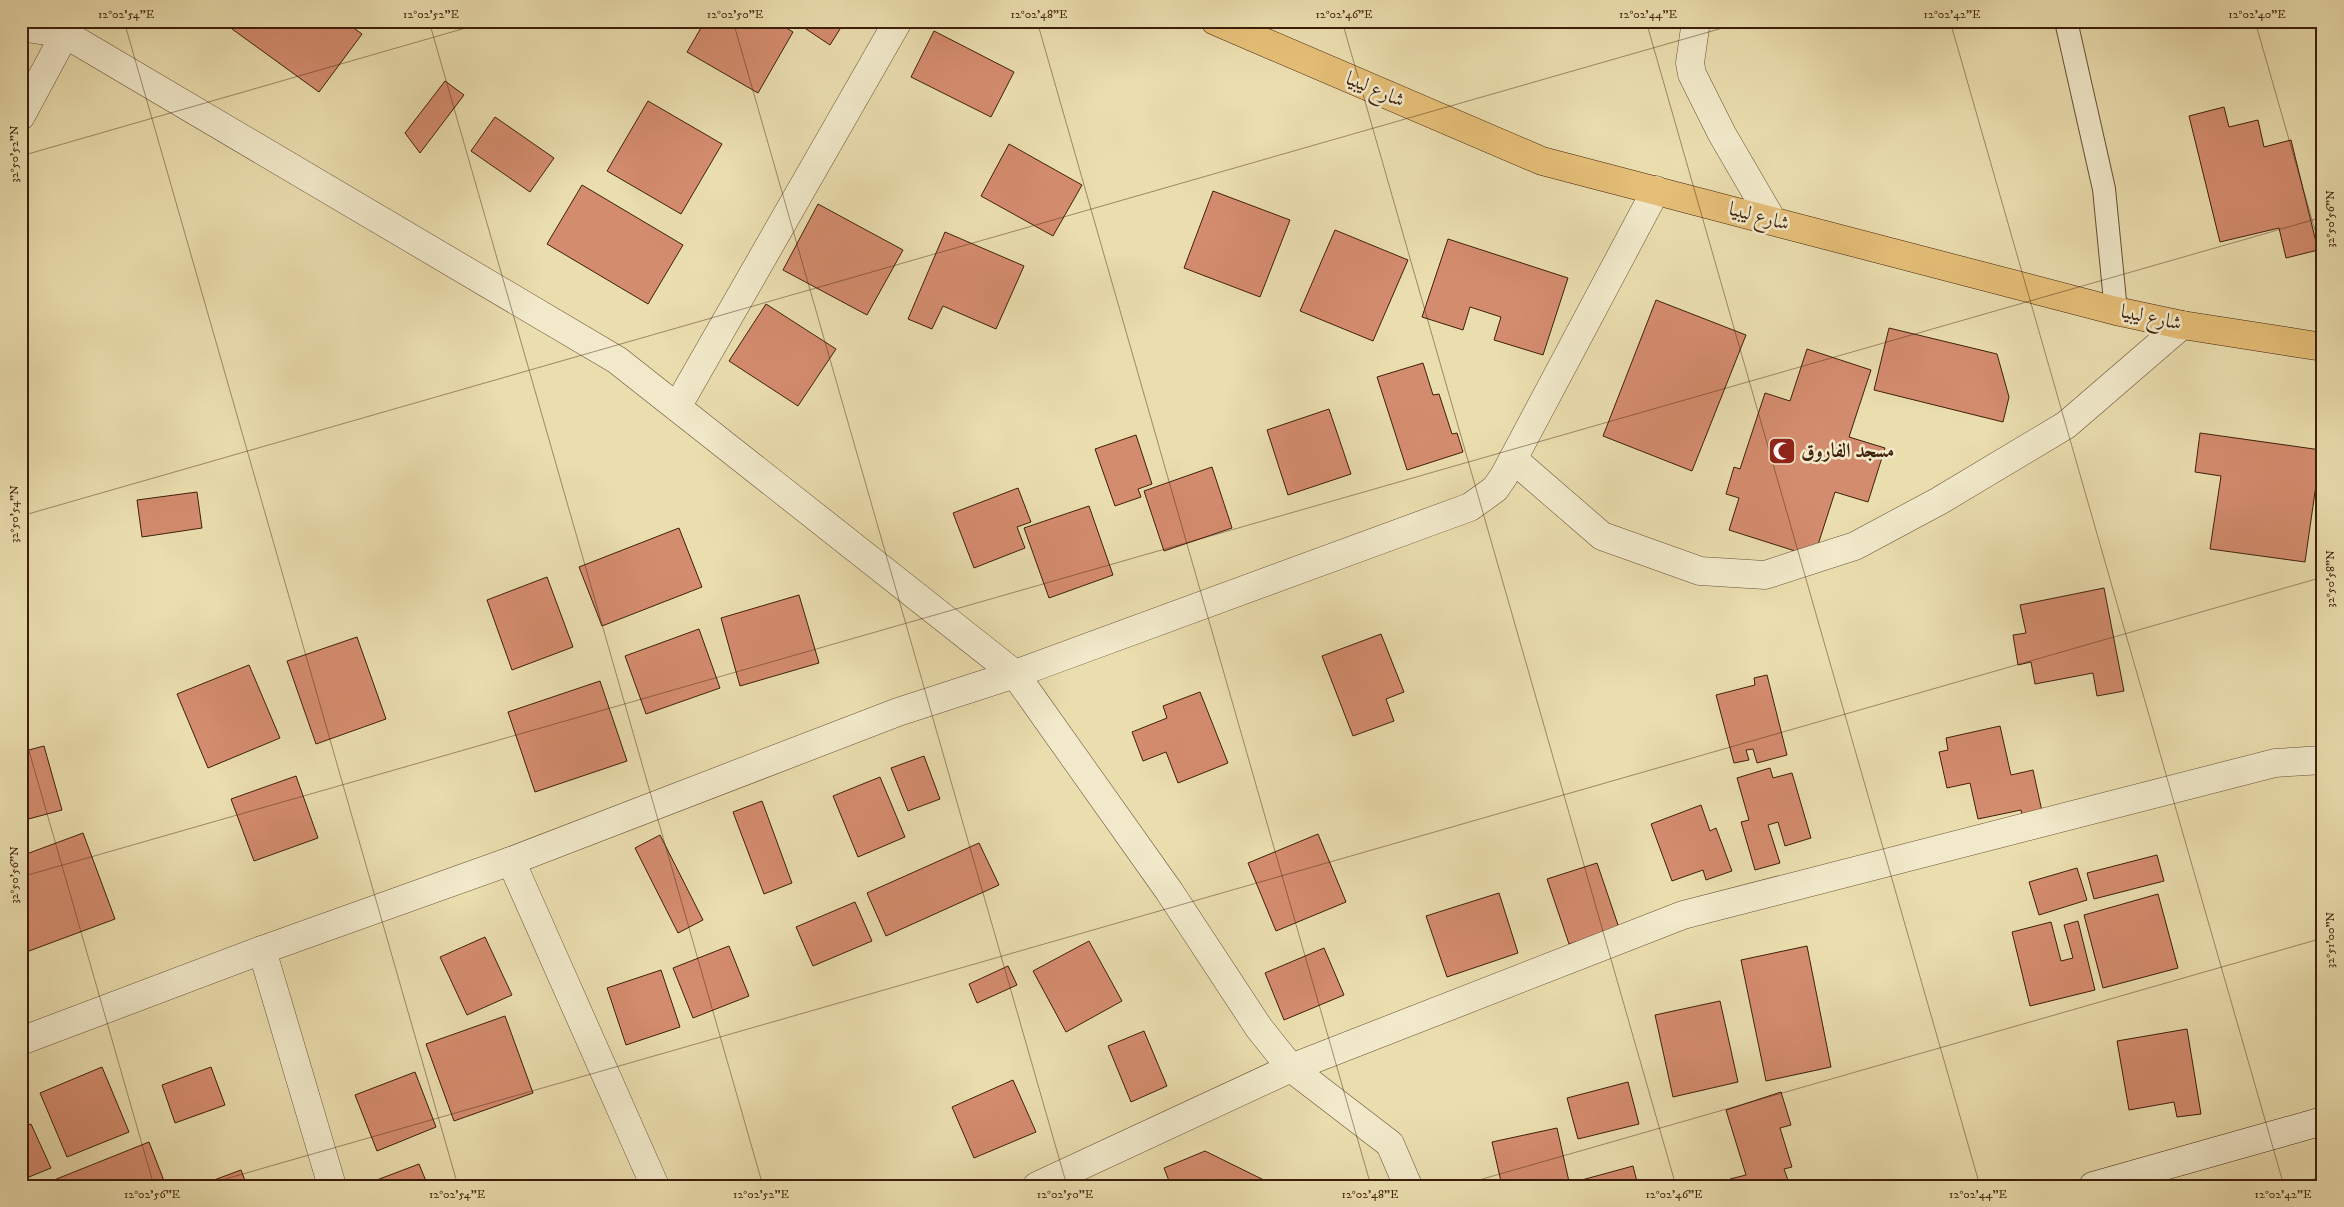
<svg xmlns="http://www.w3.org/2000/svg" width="2344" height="1207" font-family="'IM FELL DW Pica',Amiri,serif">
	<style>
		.building { fill: #d48c6e; stroke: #3e1f0b }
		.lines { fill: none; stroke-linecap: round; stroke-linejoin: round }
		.lane-casing { stroke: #694e34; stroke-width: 24 }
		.street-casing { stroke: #694e34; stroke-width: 29 }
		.secondary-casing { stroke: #3e1f0b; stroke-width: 29 }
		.primary-casing { stroke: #3e1f0b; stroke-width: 29 }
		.lane { stroke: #f1e9ca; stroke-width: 22 }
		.street { stroke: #f1e9ca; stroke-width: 28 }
		.secondary { stroke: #f1e9ca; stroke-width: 28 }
		.primary { stroke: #e5be77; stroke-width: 28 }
		.ticks { fill: none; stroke: #3e1f0b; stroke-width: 1; stroke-opacity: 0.45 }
		.labels { text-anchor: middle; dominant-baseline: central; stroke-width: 5; stroke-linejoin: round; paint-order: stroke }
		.street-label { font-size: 20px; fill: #3e1f0b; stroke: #f1e9ca }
		.poi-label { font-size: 20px; font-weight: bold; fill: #3e1f0b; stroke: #f1e9ca; text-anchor: start }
		.neatline { fill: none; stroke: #3e1f0b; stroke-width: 2 }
		.ticks-label { font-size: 12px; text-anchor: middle; fill: #3e1f0b }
	</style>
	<rect width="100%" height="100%" fill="#eaddae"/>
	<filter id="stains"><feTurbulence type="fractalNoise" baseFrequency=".004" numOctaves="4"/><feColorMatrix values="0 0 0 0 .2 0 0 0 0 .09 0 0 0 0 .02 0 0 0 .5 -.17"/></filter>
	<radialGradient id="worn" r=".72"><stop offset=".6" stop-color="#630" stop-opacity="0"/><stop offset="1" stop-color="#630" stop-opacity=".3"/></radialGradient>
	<g class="building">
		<path d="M 221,21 L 344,21 L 362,34 L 319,92 Z"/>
		<path d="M 648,21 L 662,21 L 657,28 Z"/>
		<path d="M 705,21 L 775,21 L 793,32 L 758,93 L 687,52 Z"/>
		<path d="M 794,21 L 845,21 L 830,45 Z"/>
		<path d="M 934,31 L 1014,72 L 991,117 L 911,77 Z"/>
		<path d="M 445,81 L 464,95 L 420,153 L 405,133 Z"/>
		<path d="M 648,101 L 722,144 L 681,214 L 607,171 Z"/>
		<path d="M 2224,107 L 2229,127 L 2258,120 L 2264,147 L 2291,140 L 2318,250 L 2286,258 L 2279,228 L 2220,242 L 2189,116 Z"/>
		<path d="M 495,117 L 554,158 L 530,192 L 471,151 Z"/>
		<path d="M 1009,144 L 1082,185 L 1053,236 L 981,196 Z"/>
		<path d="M 582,185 L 683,245 L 648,304 L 547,244 Z"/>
		<path d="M 1213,191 L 1290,220 L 1260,297 L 1184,268 Z"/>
		<path d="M 818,204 L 903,250 L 867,315 L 783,270 Z"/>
		<path d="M 1335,230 L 1408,260 L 1373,341 L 1300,311 Z"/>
		<path d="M 945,232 L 1024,266 L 996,329 L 943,306 L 932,329 L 908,319 Z"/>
		<path d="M 1448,239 L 1568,278 L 1543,355 L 1494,340 L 1501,317 L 1470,307 L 1463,330 L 1422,317 Z"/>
		<path d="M 1656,300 L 1746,335 L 1692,471 L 1603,436 Z"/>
		<path d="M 766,304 L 836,349 L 798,406 L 729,361 Z"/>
		<path d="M 1889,328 L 1997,354 L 2009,397 L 2003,422 L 1874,390 Z"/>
		<path d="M 1807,349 L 1871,370 L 1849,437 L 1885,448 L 1868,502 L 1835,492 L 1814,557 L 1729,530 L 1739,498 L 1726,494 L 1734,467 L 1740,469 L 1765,393 L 1790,401 Z"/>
		<path d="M 1423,363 L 1433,395 L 1439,394 L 1452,434 L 1457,433 L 1463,452 L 1407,470 L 1377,377 Z"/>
		<path d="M 1329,409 L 1351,474 L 1288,495 L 1267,430 Z"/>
		<path d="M 2200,433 L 2321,450 L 2305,562 L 2210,549 L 2221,476 L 2195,472 Z"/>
		<path d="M 1136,435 L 1152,484 L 1138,489 L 1141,497 L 1115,506 L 1095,449 Z"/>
		<path d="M 1212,467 L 1232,528 L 1164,551 L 1144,491 Z"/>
		<path d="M 1018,488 L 1031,522 L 1017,527 L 1025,548 L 974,568 L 953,513 Z"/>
		<path d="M 197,492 L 202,528 L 142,537 L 137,500 Z"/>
		<path d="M 1089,506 L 1113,575 L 1049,598 L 1024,528 Z"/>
		<path d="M 679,528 L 702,587 L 602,626 L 579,567 Z"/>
		<path d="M 547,577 L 573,647 L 512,670 L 487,600 Z"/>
		<path d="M 2104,588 L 2124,691 L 2097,696 L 2093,673 L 2035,684 L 2031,662 L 2018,665 L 2013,635 L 2026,633 L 2020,605 Z"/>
		<path d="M 799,595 L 819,663 L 740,686 L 721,618 Z"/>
		<path d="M 699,629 L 720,688 L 646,714 L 625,656 Z"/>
		<path d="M 1381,634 L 1404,692 L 1386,699 L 1394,721 L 1353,736 L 1322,656 Z"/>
		<path d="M 357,637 L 386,719 L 316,744 L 287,661 Z"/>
		<path d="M 249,665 L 280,738 L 208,768 L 177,694 Z"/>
		<path d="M 1767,675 L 1787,755 L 1757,763 L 1753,749 L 1746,750 L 1749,760 L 1734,763 L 1716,695 L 1755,685 L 1754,678 Z"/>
		<path d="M 600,681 L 627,761 L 535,792 L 508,712 Z"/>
		<path d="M 1200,692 L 1228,763 L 1178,783 L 1166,752 L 1143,761 L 1132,732 L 1167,718 L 1163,706 Z"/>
		<path d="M 2000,726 L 2011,775 L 2033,770 L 2043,816 L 2023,821 L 2021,810 L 1978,819 L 1970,783 L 1947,788 L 1939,752 L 1948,750 L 1946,738 Z"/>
		<path d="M 44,746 L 62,810 L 21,821 L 21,752 Z"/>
		<path d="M 924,756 L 940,799 L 908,811 L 891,768 Z"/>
		<path d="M 1770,768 L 1773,778 L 1792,773 L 1811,838 L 1785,846 L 1778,822 L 1768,825 L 1780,863 L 1755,870 L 1741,822 L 1749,820 L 1737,778 Z"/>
		<path d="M 296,776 L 318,838 L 254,861 L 231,799 Z"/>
		<path d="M 880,777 L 905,837 L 858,857 L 833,796 Z"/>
		<path d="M 762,801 L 792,883 L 764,894 L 733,812 Z"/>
		<path d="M 1701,805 L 1710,831 L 1716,828 L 1732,871 L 1706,880 L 1703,870 L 1672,881 L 1651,824 Z"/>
		<path d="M 83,833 L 115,919 L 21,954 L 21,856 Z"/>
		<path d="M 1318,834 L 1346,902 L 1276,931 L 1248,863 Z"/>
		<path d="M 660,835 L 703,920 L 678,933 L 635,848 Z"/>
		<path d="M 979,843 L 999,885 L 886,936 L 867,893 Z"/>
		<path d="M 2157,855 L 2164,881 L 2094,899 L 2087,873 Z"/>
		<path d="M 1597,863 L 1619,928 L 1569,944 L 1547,879 Z"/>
		<path d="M 2077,868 L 2087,900 L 2039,915 L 2029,882 Z"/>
		<path d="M 1499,893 L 1518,953 L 1447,977 L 1426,916 Z"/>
		<path d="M 2158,894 L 2178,968 L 2103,988 L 2084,915 Z"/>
		<path d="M 855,902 L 872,941 L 813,966 L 796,927 Z"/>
		<path d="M 2078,921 L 2095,990 L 2030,1006 L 2012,932 L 2051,922 L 2061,961 L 2073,958 L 2064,925 Z"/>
		<path d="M 485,937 L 512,995 L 467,1015 L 440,957 Z"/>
		<path d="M 1089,941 L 1122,1001 L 1066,1032 L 1033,971 Z"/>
		<path d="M 729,946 L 749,996 L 693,1018 L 673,968 Z"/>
		<path d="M 1807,946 L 1831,1067 L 1766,1081 L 1741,960 Z"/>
		<path d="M 1324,948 L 1344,995 L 1284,1020 L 1265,973 Z"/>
		<path d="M 1008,966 L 1017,985 L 977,1003 L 969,984 Z"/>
		<path d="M 661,970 L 680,1027 L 626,1045 L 607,988 Z"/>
		<path d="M 1720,1001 L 1738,1082 L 1673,1097 L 1655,1015 Z"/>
		<path d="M 505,1016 L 533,1093 L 454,1121 L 426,1044 Z"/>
		<path d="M 2187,1029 L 2201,1114 L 2177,1117 L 2174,1102 L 2129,1110 L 2117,1041 Z"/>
		<path d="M 1144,1031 L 1167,1086 L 1131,1102 L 1108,1046 Z"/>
		<path d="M 102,1067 L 129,1132 L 67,1157 L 40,1093 Z"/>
		<path d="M 211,1067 L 225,1105 L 175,1123 L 162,1085 Z"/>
		<path d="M 415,1072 L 436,1127 L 377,1151 L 355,1095 Z"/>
		<path d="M 1013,1080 L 1036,1132 L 974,1158 L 952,1107 Z"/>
		<path d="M 1628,1082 L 1639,1124 L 1578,1139 L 1567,1098 Z"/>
		<path d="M 1781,1092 L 1791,1125 L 1780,1128 L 1792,1167 L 1784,1169 L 1790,1186 L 1732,1186 L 1730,1179 L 1746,1175 L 1726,1110 Z"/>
		<path d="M 31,1124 L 51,1168 L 29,1177 L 21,1161 L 21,1128 Z"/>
		<path d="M 1557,1128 L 1570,1186 L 1502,1186 L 1492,1142 Z"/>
		<path d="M 149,1142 L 166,1186 L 39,1186 Z"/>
		<path d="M 1205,1151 L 1276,1186 L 1171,1186 L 1164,1168 Z"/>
		<path d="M 419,1164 L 428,1186 L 361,1186 Z"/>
		<path d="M 1633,1166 L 1638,1186 L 1579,1186 L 1578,1181 Z"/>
		<path d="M 241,1170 L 247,1186 L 198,1186 Z"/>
		<path d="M 2322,1177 L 2323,1186 L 2291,1186 Z"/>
	</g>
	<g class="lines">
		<g class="lane-casing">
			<path id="lane" d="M 2066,21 L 2104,189 L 2116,311"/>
		</g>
		<g class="street-casing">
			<g id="street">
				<path d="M 1696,21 L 1690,63 L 1692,74 L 1722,134 L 1772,220"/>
				<path d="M 21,27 L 65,34 L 617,360 L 1015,674 L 1169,891 L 1259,1028 L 1291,1068 L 1390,1144 L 1408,1186"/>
				<path d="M 21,116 L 65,34 L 68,21"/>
				<path d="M 677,407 L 898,21"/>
				<path d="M 1513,459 L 1602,536 L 1700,571 L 1765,575 L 1855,546 L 1939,501 L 2066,425 L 2182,325"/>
				<path d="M 511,861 L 655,1186"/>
				<path d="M 262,950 L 332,1186"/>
				<path d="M 21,1041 L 262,950 L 511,861 L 898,712 L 1015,674 L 1470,507 L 1495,489 L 1504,476 L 1656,190"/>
				<path d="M 1037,1186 L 1291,1068 L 1683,915 L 2275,763 L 2323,760"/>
			</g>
		</g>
		<g class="secondary-casing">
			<path id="secondary" d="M 2093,1186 L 2323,1121"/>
		</g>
		<g class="primary-casing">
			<path id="primary" d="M 1215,21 L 1542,161 L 2116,311 L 2182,325 L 2323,347"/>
		</g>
		<use href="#lane" class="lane"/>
		<use href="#street" class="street"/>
		<use href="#secondary" class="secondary"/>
		<use href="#primary" class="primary"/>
	</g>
	<path class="ticks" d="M 124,21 L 458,1186M 429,21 L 763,1186M 733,21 L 1067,1186M 1037,21 L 1371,1186M 1342,21 L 1676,1186M 1646,21 L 1980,1186M 1950,21 L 2284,1186M 2255,21 L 2323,258M 21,156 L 490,21M 21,516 L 1747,21M 21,723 L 154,1186M 21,877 L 2323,217M 201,1186 L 2323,577M 1458,1186 L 2323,938"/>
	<defs>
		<g id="mosque-square" transform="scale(1.4375)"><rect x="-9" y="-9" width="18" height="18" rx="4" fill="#8f2418" stroke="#f1e9ca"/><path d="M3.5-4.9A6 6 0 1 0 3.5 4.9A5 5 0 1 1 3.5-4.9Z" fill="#fff"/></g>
	</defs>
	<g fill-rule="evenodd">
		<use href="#mosque-square" x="1782" y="451"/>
	</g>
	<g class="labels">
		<g class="street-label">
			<text transform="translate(1375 90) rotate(23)">شارع ليبيا</text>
			<text transform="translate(1759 217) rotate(15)">شارع ليبيا</text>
			<text transform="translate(2151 318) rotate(12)">شارع ليبيا</text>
		</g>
		<g class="poi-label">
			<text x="1801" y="451">مسجد الفاروق</text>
		</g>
	</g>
	<rect width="2344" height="1207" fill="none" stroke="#eaddae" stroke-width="55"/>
	<rect x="28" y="28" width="2288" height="1152" class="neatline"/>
	<g class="ticks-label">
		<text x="126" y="18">12°02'54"E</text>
		<text x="431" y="18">12°02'52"E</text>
		<text x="735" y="18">12°02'50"E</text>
		<text x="1039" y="18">12°02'48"E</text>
		<text x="1344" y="18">12°02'46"E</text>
		<text x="1648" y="18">12°02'44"E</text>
		<text x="1952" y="18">12°02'42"E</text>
		<text x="2257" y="18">12°02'40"E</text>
		<text transform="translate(14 154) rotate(-90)" y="4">32°50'52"N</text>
		<text transform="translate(2330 219) rotate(-90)" y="4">32°50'56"N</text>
		<text transform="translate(14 514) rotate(-90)" y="4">32°50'54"N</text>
		<text transform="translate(2330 579) rotate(-90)" y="4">32°50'58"N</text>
		<text transform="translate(14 875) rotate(-90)" y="4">32°50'56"N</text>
		<text transform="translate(2330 940) rotate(-90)" y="4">32°51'00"N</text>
		<text x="152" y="1198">12°02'56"E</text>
		<text x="457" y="1198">12°02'54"E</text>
		<text x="761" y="1198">12°02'52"E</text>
		<text x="1065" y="1198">12°02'50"E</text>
		<text x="1370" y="1198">12°02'48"E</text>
		<text x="1674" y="1198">12°02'46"E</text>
		<text x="1978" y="1198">12°02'44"E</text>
		<text x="2283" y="1198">12°02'42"E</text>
	</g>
	<rect width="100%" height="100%" filter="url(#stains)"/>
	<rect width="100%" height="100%" fill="url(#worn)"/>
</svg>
